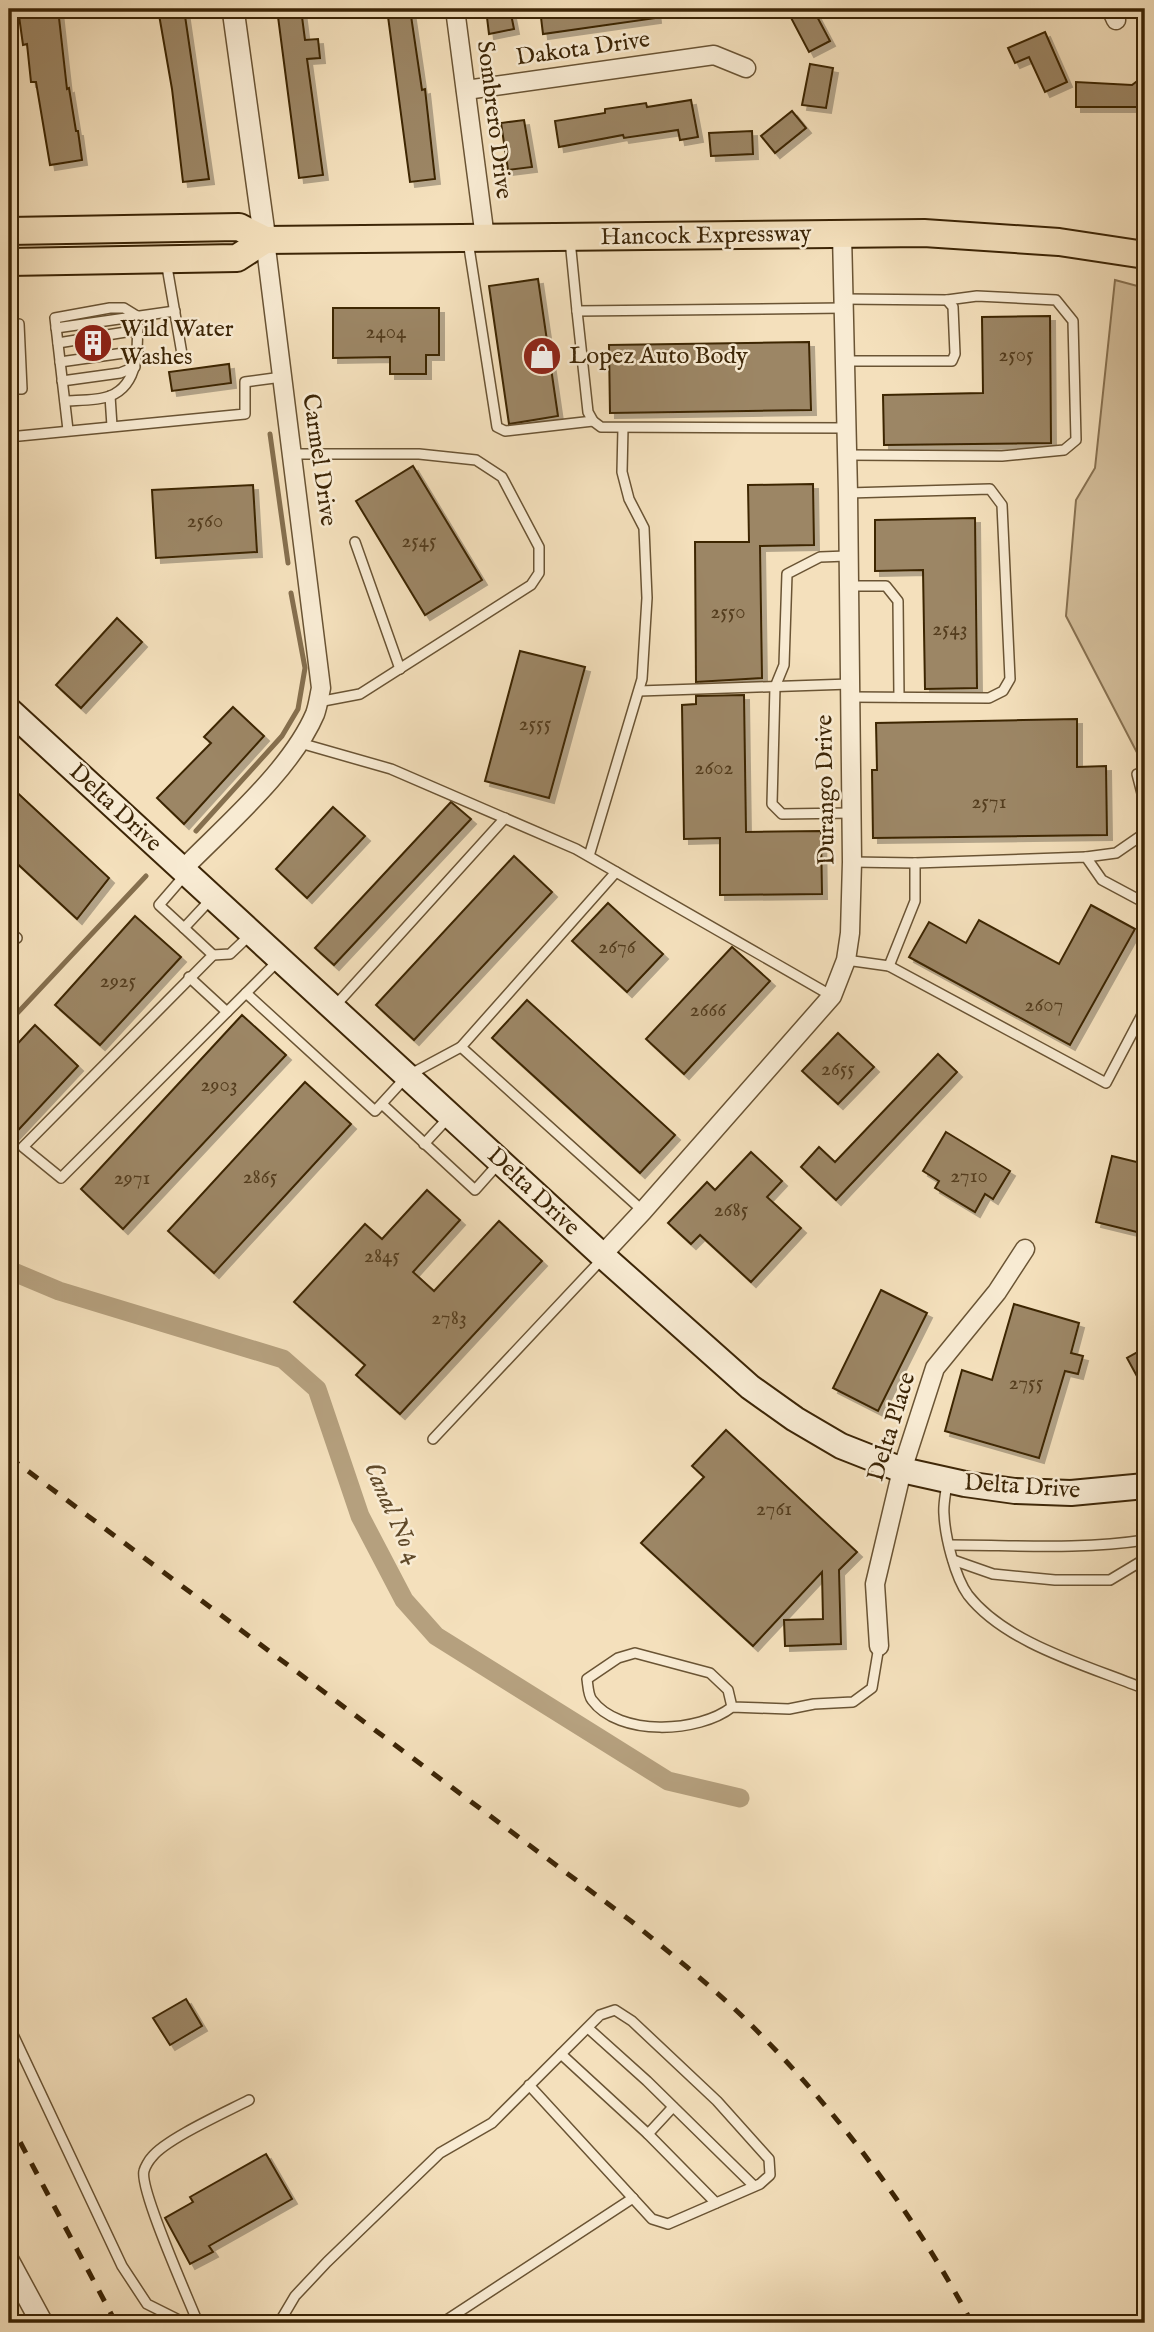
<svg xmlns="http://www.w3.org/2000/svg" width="1154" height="2332" font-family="'IM FELL English',serif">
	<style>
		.green { fill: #d5c09d; stroke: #887252; stroke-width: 2 }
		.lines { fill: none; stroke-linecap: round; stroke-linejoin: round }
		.stream { stroke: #856f4e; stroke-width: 5 }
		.canal { stroke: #b5a07e; stroke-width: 19 }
		.building { fill: #9c8665; stroke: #3c2506; stroke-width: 2; filter: url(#shadow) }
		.service-casing { stroke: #6a5434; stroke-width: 12 }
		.minor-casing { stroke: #6a5434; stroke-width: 21 }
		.tertiary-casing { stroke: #6a5434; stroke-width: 24 }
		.secondary-casing { stroke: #3c2506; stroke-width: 28 }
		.primary-casing { stroke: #3c2506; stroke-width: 30 }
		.service { stroke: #f8ebd3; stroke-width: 9 }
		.minor { stroke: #f8ebd3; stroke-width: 18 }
		.tertiary { stroke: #f8ebd3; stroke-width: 21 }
		.secondary { stroke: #f8ebd3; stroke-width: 24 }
		.primary { stroke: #f4e0bc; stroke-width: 26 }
		.rail { stroke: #3c2506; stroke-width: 5; stroke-dasharray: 12 12; stroke-linecap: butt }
		.labels { text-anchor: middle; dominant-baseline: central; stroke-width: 5; stroke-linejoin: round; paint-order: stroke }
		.number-label { font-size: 21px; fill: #543d1e }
		.street-label { font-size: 24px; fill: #3c2506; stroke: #f8ebd3 }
		.poi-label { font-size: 24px; fill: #3c2506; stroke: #f8ebd3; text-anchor: start }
		.water-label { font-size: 26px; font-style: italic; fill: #604a2a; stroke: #f8ebd3 }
	</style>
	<defs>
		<filter id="shadow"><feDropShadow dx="5" dy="5" stdDeviation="0" flood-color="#0004"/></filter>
	</defs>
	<rect width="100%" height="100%" fill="#f4e0bc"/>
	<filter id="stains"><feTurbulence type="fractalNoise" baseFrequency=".00286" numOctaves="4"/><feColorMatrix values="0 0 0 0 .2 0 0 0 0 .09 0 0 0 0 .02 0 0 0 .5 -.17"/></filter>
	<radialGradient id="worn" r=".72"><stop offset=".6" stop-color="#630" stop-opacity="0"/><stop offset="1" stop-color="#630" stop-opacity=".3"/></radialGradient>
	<path class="green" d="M 1115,280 L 1145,288 L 1145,768 L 1066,616 L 1076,500 L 1095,468 Z"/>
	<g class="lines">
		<g class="stream">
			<path d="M 270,434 L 288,563"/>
			<path d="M 196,831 L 282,736 L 298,709 L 305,668 L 291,593"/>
			<path d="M 9,1022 L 146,876"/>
		</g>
		<path class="canal" d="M 9,1270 L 59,1291 L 283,1359 L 317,1389 L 360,1516 L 404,1600 L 436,1636 L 668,1781 L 740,1798"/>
	</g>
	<g class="building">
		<path d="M 18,9 L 58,9 L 67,89 L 69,88 L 76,131 L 78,131 L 82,160 L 50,165 L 36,82 L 31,82 L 27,44 L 23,45 Z"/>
		<path d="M 158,9 L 184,9 L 209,179 L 183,182 L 172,89 Z"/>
		<path d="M 277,9 L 301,9 L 305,40 L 318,39 L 320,58 L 307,59 L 323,175 L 299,178 Z"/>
		<path d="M 387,9 L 410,9 L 422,90 L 425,89 L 435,179 L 410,182 Z"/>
		<path d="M 486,9 L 510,9 L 514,29 L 489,34 Z"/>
		<path d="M 540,9 L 655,9 L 656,18 L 543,34 Z"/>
		<path d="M 800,9 L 813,9 L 830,41 L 809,52 L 789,14 Z"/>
		<path d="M 1045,32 L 1067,82 L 1045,92 L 1029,57 L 1015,63 L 1008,48 Z"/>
		<path d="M 810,64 L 833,68 L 826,108 L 802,105 Z"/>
		<path d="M 1145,75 L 1145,107 L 1076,107 L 1076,82 L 1132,85 Z"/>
		<path d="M 691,100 L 698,137 L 680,140 L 678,130 L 624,138 L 623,135 L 559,147 L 555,121 L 605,113 L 605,109 L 646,103 L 647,107 Z"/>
		<path d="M 792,111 L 806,128 L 775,153 L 761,136 Z"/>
		<path d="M 524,120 L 532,167 L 508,170 L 501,123 Z"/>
		<path d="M 752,131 L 753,154 L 711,156 L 709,133 Z"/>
		<path d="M 538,279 L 558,416 L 509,424 L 489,286 Z"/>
		<path d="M 333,308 L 439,308 L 439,355 L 426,355 L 426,374 L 390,374 L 390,357 L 333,358 Z"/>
		<path d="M 1050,316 L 1051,443 L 884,445 L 883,395 L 983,393 L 982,317 Z"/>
		<path d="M 809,342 L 811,410 L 610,413 L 609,345 Z"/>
		<path d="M 229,364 L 231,383 L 172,391 L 169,372 Z"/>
		<path d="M 413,466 L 482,580 L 425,615 L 356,501 Z"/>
		<path d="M 813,484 L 814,545 L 760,546 L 762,678 L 696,682 L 695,542 L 749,542 L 748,485 Z"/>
		<path d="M 253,485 L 257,552 L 156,558 L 152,490 Z"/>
		<path d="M 975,518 L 977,688 L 925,689 L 923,570 L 875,571 L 875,520 Z"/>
		<path d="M 117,618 L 142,642 L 81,708 L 56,685 Z"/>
		<path d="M 520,651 L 585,667 L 549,798 L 485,781 Z"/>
		<path d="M 744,695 L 746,832 L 821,831 L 822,894 L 720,895 L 720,838 L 684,839 L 682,705 L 696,704 L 696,696 Z"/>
		<path d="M 233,707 L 264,736 L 184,824 L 157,798 L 211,743 L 204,737 Z"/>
		<path d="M 1077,719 L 1077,767 L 1106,766 L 1107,835 L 873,838 L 872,770 L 877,770 L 876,723 Z"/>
		<path d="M 9,785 L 109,878 L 77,919 L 9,856 Z"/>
		<path d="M 451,802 L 471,819 L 334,965 L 315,948 Z"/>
		<path d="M 333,807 L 365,836 L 307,898 L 276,869 Z"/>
		<path d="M 514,856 L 552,892 L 414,1040 L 376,1005 Z"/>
		<path d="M 608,903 L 663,954 L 627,992 L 572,941 Z"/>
		<path d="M 1091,905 L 1135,929 L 1070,1045 L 909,957 L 929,922 L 966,943 L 979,920 L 1059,964 Z"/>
		<path d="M 135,916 L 181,957 L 100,1045 L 55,1005 Z"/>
		<path d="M 732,947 L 770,981 L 684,1074 L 646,1039 Z"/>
		<path d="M 527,1000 L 675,1135 L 640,1173 L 492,1038 Z"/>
		<path d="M 242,1015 L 286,1055 L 123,1229 L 81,1189 Z"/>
		<path d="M 35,1025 L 78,1066 L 9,1140 L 9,1053 Z"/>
		<path d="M 838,1033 L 874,1067 L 838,1104 L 802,1071 Z"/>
		<path d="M 938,1054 L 957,1072 L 836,1200 L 801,1167 L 819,1147 L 835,1162 Z"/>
		<path d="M 305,1082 L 351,1124 L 214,1273 L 168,1231 Z"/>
		<path d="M 946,1132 L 1010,1171 L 993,1199 L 985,1194 L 975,1212 L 935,1188 L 939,1181 L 923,1171 Z"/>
		<path d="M 751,1152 L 782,1181 L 767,1197 L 801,1228 L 751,1282 L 700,1235 L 691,1244 L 668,1223 L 707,1182 L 715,1190 Z"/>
		<path d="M 1112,1156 L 1145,1164 L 1145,1234 L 1096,1222 Z"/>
		<path d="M 427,1190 L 460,1220 L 413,1272 L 434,1291 L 499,1221 L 542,1261 L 400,1414 L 356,1375 L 365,1365 L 294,1302 L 365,1224 L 382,1239 Z"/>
		<path d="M 881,1290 L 927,1313 L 878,1411 L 833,1388 Z"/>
		<path d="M 1014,1304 L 1079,1323 L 1071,1353 L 1083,1356 L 1078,1374 L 1065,1371 L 1039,1458 L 945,1431 L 962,1370 L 992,1380 Z"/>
		<path d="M 1145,1348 L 1145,1391 L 1127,1358 Z"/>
		<path d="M 726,1430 L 857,1552 L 839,1570 L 841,1644 L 785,1646 L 784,1620 L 823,1619 L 822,1572 L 753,1646 L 641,1543 L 704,1477 L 692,1466 Z"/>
		<path d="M 186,1999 L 202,2026 L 170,2045 L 153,2018 Z"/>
		<path d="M 266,2154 L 292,2199 L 209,2246 L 213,2252 L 190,2264 L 165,2218 L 193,2202 L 190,2197 Z"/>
	</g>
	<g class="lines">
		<g class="service-casing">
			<g id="service">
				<path d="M 570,240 L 577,311 L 844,308"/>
				<path d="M 468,241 L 497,427 L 505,431 L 593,421"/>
				<path d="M 166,261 L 182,354"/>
				<path d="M 844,299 L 947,300 L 953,307 L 955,354 L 952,361 L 845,361"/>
				<path d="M 577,311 L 588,412 L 593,421 L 601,427 L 847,428"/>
				<path d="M 9,324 L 19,324 L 22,389 L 9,389"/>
				<path d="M 56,328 L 175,311"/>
				<path d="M 58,343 L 138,330"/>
				<path d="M 60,362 L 138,351"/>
				<path d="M 62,381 L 120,373 L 135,367"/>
				<path d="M 110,396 L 112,426"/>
				<path d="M 65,401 C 78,400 97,401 110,396 C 141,384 138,343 137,316"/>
				<path d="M 9,423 L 10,437"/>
				<path d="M 68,430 L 55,318 L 110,308 L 124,308 L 137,316"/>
				<path d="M 9,437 L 245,414 L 245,382 L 282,377"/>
				<path d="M 292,454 L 419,454 L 476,460 L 502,477 L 539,547 L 539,573 L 531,585 L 360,694 L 318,702"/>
				<path d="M 847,455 L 1002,456 L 1064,450 L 1076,440 L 1073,321 L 1056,300 L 977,296 L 947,300"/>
				<path d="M 848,493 L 990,489 L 1002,505 L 1010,679 L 1003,691 L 989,698 L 850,697"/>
				<path d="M 355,542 L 400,669"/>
				<path d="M 847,556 L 820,557 L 787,574 L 784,665 L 775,687 L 772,804 L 782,814 L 851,813"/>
				<path d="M 849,586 L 886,586 L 898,601 L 899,697"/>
				<path d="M 639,691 L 850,684"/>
				<path d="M 300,743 L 391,769 L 576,849 L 832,996"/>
				<path d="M 1137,774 L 1145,805"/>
				<path d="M 589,856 L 642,679 L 647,598 L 644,528 L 629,499 L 622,472 L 623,428"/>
				<path d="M 1086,857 L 1116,853 L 1145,833"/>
				<path d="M 852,862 L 915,863 L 1086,857 L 1102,880 L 1145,903"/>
				<path d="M 616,872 L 461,1047 L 643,1211"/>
				<path d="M 185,875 L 159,905 L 184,928 L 212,898"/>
				<path d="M 184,928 L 213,955 L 23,1147 L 61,1178 L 278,961"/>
				<path d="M 9,931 L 17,938"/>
				<path d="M 213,955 L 230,954 L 250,935"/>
				<path d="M 846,960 L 889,966 L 1106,1083 L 1145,1009"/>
				<path d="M 889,966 L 915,901 L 915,863"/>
				<path d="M 189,977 L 227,1012"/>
				<path d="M 246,993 L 375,1111 L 407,1076 L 461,1047"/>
				<path d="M 334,1007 L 505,818"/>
				<path d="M 382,1104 L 475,1190 L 499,1163"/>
				<path d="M 424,1144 L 449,1117"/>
				<path d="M 433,1439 L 603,1258"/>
				<path d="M 947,1482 C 946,1493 943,1504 944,1514 C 945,1537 955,1577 968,1595 C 1006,1644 1089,1666 1145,1689"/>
				<path d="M 950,1545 C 1015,1545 1080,1550 1145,1540"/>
				<path d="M 953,1560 L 993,1574 L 1055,1580 L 1110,1580 L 1145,1559"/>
				<path d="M 732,1707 L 728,1690 L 710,1673 L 635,1653 L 618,1658 L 587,1679 C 588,1685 588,1695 592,1700 C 619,1737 699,1733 732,1707 L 789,1709 L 814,1704 L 853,1702 L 872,1688 L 879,1646"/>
				<path d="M 9,2026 L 122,2266 L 147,2304 L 185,2323"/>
				<path d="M 588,2028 L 647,2081 L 754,2186"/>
				<path d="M 561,2054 L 648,2134 L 716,2203"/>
				<path d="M 648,2134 L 673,2107"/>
				<path d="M 198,2323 C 189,2300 139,2189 144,2171 C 145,2167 149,2160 152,2157 C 166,2139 226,2112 249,2100"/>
				<path d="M 279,2323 L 295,2296 L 327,2262 L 440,2153 L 492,2123 L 600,2015 L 615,2010 L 632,2021 L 717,2101 L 769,2159 L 770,2175 L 760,2184 L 668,2224 L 652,2219 L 529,2085"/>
				<path d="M 442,2323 L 633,2198"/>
			</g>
		</g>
		<g class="minor-casing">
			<g id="minor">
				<path d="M 455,9 L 485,238"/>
				<path d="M 1111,9 L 1116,20"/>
				<path d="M 466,90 L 714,55 L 746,68"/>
				<path d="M 182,870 C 225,826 291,770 315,714 C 318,706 319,697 321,688 L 265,240"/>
				<path d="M 602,1255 L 643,1211 L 832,996 L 846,960 L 850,933 L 852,862 L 848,493 L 842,234"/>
				<path d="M 879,1646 L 875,1584 L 902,1470 L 935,1368 L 997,1292 L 1025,1249"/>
			</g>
		</g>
		<g class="tertiary-casing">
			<g id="tertiary">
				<path d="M 233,9 L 265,240"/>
				<path d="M 9,2262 L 42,2323"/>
			</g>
		</g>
		<g class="secondary-casing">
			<path id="secondary" d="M 9,710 L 604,1257 L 750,1387 L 795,1419 L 841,1446 L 902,1470 L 965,1484 L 1015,1491 L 1071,1493 L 1145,1486"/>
		</g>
		<g class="primary-casing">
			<g id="primary">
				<path d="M 9,231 L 239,227 L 265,240 L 924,233 L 1059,242 L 1145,255"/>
				<path d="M 9,262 L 237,258 L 265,240"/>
			</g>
		</g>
		<use href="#service" class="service"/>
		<use href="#minor" class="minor"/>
		<use href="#tertiary" class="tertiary"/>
		<use href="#secondary" class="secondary"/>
		<use href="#primary" class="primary"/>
		<g class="rail">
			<path d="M 9,1457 L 631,1921 C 676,1958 723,1995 763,2037 C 846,2122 916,2218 972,2323"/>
			<path d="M 9,2121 L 116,2323"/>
		</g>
	</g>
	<defs>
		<g id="building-disc" transform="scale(2.0125)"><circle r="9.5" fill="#8f2418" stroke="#f8ebd3"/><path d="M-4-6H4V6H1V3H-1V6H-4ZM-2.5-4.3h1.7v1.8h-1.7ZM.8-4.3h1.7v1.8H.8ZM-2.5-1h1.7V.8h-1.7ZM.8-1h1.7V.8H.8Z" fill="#fff"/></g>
		<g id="shop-disc" transform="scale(2.0125)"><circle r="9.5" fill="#8f2418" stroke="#f8ebd3"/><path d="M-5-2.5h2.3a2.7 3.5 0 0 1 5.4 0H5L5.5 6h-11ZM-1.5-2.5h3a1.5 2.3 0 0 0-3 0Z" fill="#fff"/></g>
	</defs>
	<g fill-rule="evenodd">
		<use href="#building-disc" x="93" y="343"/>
		<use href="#shop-disc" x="542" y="356"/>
	</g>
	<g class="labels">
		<g class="number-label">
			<text x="386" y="332">2404</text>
			<text x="1016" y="355">2505</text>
			<text x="205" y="521">2560</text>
			<text x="419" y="541">2545</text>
			<text x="728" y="612">2550</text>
			<text x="950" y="629">2543</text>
			<text x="535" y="724">2555</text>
			<text x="714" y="768">2602</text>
			<text x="989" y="802">2571</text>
			<text x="617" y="947">2676</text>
			<text x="118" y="981">2925</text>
			<text x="1044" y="1005">2607</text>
			<text x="708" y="1010">2666</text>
			<text x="838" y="1069">2655</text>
			<text x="219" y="1085">2903</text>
			<text x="969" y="1176">2710</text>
			<text x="260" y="1177">2865</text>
			<text x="132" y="1178">2971</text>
			<text x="731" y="1210">2685</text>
			<text x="382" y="1256">2845</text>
			<text x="449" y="1318">2783</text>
			<text x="1026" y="1383">2755</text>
			<text x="774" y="1509">2761</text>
		</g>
		<g class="street-label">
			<text transform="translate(583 49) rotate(-8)">Dakota Drive</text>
			<text transform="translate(494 120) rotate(83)">Sombrero Drive</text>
			<text transform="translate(706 236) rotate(-1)">Hancock Expressway</text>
			<text transform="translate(319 460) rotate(82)">Carmel Drive</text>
			<text transform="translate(826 790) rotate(-91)">Durango Drive</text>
			<text transform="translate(115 808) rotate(43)">Delta Drive</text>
			<text transform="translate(533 1192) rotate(43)">Delta Drive</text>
			<text transform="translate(892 1427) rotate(-73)">Delta Place</text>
			<text transform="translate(1022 1487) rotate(4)">Delta Drive</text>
		</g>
		<g class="poi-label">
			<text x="120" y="329">Wild Water<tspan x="120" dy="28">Washes</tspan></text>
			<text x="569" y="356">Lopez Auto Body</text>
		</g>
		<g class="water-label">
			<text transform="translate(393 1513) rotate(66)">Canal No 4</text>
		</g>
	</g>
	<rect width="1154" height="2332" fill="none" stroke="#f4e0bc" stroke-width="35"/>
	<rect x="10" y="10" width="1133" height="2311" fill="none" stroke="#3c2506" stroke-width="3.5"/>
	<rect x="18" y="18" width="1119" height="2297" fill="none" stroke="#3c2506" stroke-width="2"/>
	<rect width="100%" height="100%" filter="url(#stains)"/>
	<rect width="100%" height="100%" fill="url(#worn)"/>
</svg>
